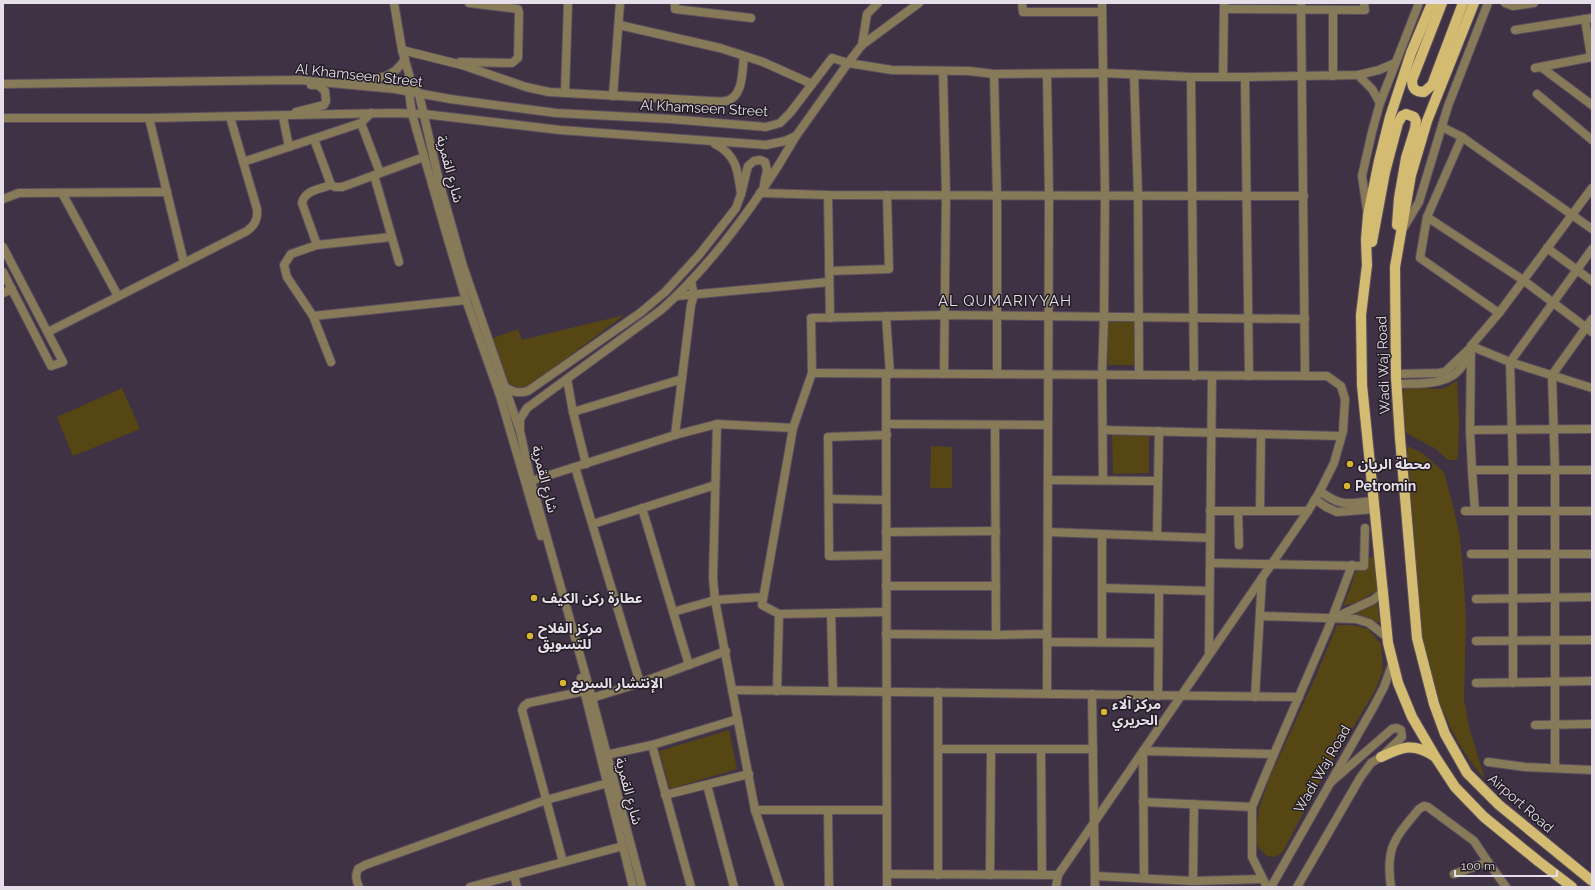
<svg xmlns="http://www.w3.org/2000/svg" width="1595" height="890" font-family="Raleway,'Noto Sans Arabic',sans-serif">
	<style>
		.green { fill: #554613 }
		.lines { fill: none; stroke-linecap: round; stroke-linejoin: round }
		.minor-casing { stroke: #5a4e5e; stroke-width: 10 }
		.tertiary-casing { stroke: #5a4e5e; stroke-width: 10 }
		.primary-casing { stroke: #5a4e5e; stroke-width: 12 }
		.minor { stroke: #867a58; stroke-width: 8 }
		.tertiary { stroke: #867a58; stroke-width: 8 }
		.primary { stroke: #d3bc72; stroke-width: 10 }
		.poi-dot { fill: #d8b434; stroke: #221c24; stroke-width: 1.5 }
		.labels { text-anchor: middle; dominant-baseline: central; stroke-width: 3; stroke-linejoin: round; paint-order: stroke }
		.street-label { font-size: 14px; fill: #e6dee9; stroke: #221c24 }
		.poi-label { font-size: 14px; font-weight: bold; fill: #e6dee9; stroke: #221c24; text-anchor: start }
		.neighbourhood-label { font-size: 15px; letter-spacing: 1px; fill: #e6dee9; stroke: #221c24 }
	</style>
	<rect width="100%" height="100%" fill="#3f3244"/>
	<g class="green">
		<path d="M 624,315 L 527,388 C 522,388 517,388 512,385 C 501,379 494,350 493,338 L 518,329 L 522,340 Z"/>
		<path d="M 1108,321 L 1134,322 L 1135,365 L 1108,365 Z"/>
		<path d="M 1457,380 L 1459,422 L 1458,456 L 1456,460 L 1448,460 L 1436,449 L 1408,434 L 1404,430 L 1401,395 C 1408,380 1427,390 1440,389 C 1446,388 1452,384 1457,380 Z"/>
		<path d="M 122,388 L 140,429 L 73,456 L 57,417 Z"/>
		<path d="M 1112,435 L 1149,436 L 1149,473 L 1113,474 Z"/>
		<path d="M 931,446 L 952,447 L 952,488 L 930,488 Z"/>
		<path d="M 1407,446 L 1422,453 L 1444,472 L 1454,510 L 1460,538 L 1464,584 L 1466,622 L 1464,699 L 1469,727 L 1485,779 C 1453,744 1433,692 1422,646 C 1418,628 1419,609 1417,591 C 1413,543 1410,495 1407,446 Z"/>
		<path d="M 1375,554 L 1378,590 L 1358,602 L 1343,606 L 1350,589 L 1357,568 Z"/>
		<path d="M 1377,603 L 1380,623 L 1346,613 L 1362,609 Z"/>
		<path d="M 1337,625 L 1353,625 L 1368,629 L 1381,644 L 1383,670 L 1375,691 L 1322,778 L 1282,853 L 1275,857 L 1267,856 L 1258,847 L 1255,839 L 1259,808 L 1269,779 L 1316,676 Z"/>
		<path d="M 729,730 L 737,769 L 670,789 L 659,751 Z"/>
	</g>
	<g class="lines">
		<g class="minor-casing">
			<g id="minor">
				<path d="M 675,3 L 675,9 L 751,18"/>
				<path d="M 919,3 L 862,45 L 848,63 L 892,70 L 969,71 L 994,74 L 1103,73 L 1191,77 L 1245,77 L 1358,75 L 1379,70 L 1395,63"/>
				<path d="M 1022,3 L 1023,12 L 1102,12"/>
				<path d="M 1102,3 L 1105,196 L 1104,317 L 1102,375 L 1103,480"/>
				<path d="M 1301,3 L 1305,376"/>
				<path d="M 1505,3 L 1513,6 L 1534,3"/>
				<path d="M 1224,9 L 1365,10 L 1364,3"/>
				<path d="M 1333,10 L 1333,76"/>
				<path d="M 1585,19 L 1591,57"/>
				<path d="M 619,25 L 720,48 L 763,62 L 812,84"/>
				<path d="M 1515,30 L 1592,18"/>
				<path d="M 862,45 L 867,14 L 878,3"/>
				<path d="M 402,50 L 462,65 L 526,87 L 549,92 L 710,101 C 715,101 721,102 726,101 C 744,97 742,70 744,56"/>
				<path d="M 460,62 L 512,63 L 518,58 L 519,13 L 518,9 L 469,3"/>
				<path d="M 1541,67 L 1592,105"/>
				<path d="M 1535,68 L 1592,57"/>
				<path d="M 943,72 L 946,195 L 944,374"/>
				<path d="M 994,74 L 997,195 L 997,374"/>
				<path d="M 1134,74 L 1138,196 L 1139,375"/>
				<path d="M 1047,75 L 1049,195 L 1047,693"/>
				<path d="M 1358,75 L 1372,89 L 1380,103"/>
				<path d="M 1191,77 L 1194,376"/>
				<path d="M 1223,77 L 1224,3"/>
				<path d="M 1245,77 L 1249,376"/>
				<path d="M 565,93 L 568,3"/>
				<path d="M 1537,94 L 1592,140"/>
				<path d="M 613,96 L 620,3"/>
				<path d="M 283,117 L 289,147"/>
				<path d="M 149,118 L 184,263"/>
				<path d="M 361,123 L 380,173"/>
				<path d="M 1442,127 L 1462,137 L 1592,229"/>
				<path d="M 1462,137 L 1427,217 L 1420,258 L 1499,313"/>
				<path d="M 314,139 L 331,185 L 335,187 L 342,187 L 424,157"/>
				<path d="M 243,162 L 355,125 L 361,123 L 371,113"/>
				<path d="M 374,175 L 399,262"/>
				<path d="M 1592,188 L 1499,313 L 1471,346 L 1510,362 L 1592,388"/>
				<path d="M 62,193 L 118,296"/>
				<path d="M 760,193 L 828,195 L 1304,196"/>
				<path d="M 828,195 L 830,318"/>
				<path d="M 3,199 L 19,193 L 167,192"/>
				<path d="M 1367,210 L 1362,176 L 1372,132 L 1380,103 L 1419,3"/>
				<path d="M 1427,217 L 1523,280 L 1592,332"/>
				<path d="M 1404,227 L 1419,202 L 1448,106 L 1488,3"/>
				<path d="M 391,237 L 317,245 L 291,254 L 284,265 L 287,277 L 313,316 L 466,300"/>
				<path d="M 317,245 L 302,203 C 305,190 320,189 331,185"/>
				<path d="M 3,247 L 63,362 L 51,366 L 3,272"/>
				<path d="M 1547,248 L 1592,281"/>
				<path d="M 829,271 L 889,269 L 887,195"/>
				<path d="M 3,293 L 12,289"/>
				<path d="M 677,296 L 829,282"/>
				<path d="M 313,316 L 331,362"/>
				<path d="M 886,316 L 890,374"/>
				<path d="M 48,332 L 247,231 C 255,225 258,219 257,209 L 230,117"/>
				<path d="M 1471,346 L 1470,430 L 1472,470"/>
				<path d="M 812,373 L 1327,376 L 1341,386 L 1345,399 L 1343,431 L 1334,463 L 1320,491 L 1308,511 L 1058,875 L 1056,887"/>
				<path d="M 886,374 L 887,887"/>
				<path d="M 1396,374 L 1438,373 L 1445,372 L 1468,350"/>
				<path d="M 567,379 L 573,412 L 586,464"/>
				<path d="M 503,384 C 509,392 519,394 528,391 L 640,313 L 665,292 L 699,255 L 736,208 L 741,194 L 748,166 L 754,161 L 760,160 L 765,162 L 767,170 L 764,184"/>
				<path d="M 1396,384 C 1418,383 1450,387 1463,365 C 1466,361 1467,355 1469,351"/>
				<path d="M 573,412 L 682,379"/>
				<path d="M 717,424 L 713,578 L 715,600 L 755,810 L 780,887"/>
				<path d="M 887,424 L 1048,425"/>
				<path d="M 520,430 L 520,419 L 527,408 L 661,310 C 713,264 761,197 796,136"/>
				<path d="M 1103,430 L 1341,436"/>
				<path d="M 1470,430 L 1592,429"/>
				<path d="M 675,435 L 691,305 L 694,295 L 691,281"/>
				<path d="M 575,467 L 640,683"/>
				<path d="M 1048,480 L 1158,481"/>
				<path d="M 531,481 L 675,435 L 717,424 L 793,428"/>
				<path d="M 1320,491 C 1342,508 1348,503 1374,501"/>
				<path d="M 829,499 L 886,500"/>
				<path d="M 1315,499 L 1326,507 L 1337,512 L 1375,509"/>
				<path d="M 642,508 L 689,665"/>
				<path d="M 1210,511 L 1308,511"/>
				<path d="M 1238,511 L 1239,545"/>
				<path d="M 1260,511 L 1261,434"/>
				<path d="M 1465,511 L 1592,511"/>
				<path d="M 1475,511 L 1472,470 L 1592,470"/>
				<path d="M 593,524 L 715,485"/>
				<path d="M 886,532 L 996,531"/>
				<path d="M 1048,532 L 1210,538"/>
				<path d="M 1102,534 L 1102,642"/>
				<path d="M 1157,536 L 1159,431"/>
				<path d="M 1471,554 L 1592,554"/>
				<path d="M 886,555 L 829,556 L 828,437 L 887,435"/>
				<path d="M 1210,563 L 1364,566 L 1365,528"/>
				<path d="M 886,586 L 996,586"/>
				<path d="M 1102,588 L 1209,591"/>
				<path d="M 1476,599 L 1592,597"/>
				<path d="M 673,612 L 715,600 L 763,597"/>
				<path d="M 886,612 L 779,614 L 762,605 L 793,428 L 812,373 L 811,318 L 944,315 L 1305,319"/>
				<path d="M 831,613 L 833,691"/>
				<path d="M 1260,616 L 1356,619 L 1369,623 L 1388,638"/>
				<path d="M 1334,618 L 1373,600 L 1384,591"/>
				<path d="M 886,634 L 996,635 L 995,426"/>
				<path d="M 996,635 L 1047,634"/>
				<path d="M 1476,641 L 1592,640"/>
				<path d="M 1047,642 L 1158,643"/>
				<path d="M 1209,654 L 1212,376"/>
				<path d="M 1476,683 L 1592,681"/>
				<path d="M 1513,683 L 1513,470 L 1510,362 L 1592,249"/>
				<path d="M 732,690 L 1299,697"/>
				<path d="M 777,691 L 779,614"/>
				<path d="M 938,692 L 938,875"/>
				<path d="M 1092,694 L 1095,887"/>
				<path d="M 1158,696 L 1159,590"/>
				<path d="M 1255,697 L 1262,578"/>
				<path d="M 592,698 L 640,683 L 726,651"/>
				<path d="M 1535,725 L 1592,724"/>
				<path d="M 652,745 L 691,887"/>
				<path d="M 938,749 L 1093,749"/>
				<path d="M 1041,749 L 1042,875"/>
				<path d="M 606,755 L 652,745 L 738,719"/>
				<path d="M 1488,762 L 1525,767 L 1592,770"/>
				<path d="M 1555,768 L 1555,470 L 1552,375 L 1592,319"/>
				<path d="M 707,785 L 734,887"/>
				<path d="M 665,795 L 749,774"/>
				<path d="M 1143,802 L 1252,807"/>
				<path d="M 755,810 L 887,810"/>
				<path d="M 828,810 L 829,887"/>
				<path d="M 563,862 L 522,710 L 524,706 L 528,703 L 585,691"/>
				<path d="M 887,874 L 1058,875"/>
				<path d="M 1454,874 L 1488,862 L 1506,887"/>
				<path d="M 514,875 L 517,887"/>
				<path d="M 990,875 L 991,749"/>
				<path d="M 1095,876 L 1193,881 L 1262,879"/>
				<path d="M 1144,878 L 1143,751 L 1274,754"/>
				<path d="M 1193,881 L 1194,804"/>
				<path d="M 359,887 C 356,880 355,876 358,869 L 365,865 L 546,800 L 608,783"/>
				<path d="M 470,887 L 623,846"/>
				<path d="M 1267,887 L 1252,857 L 1252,807 L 1274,754 L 1328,629 L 1352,565"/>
				<path d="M 1391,887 C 1385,847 1395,838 1419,809 L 1424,806 L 1428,807 L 1474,841 L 1488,862"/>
			</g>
		</g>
		<g class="tertiary-casing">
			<g id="tertiary">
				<path d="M 394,3 L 402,50 L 411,81 L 419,94 L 439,181 L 463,266 L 520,431 L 531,481 L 592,698 L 642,887"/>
				<path d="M 348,80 C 373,78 390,83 405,59"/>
				<path d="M 3,84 L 299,80 L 395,89 L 450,99 L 556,113 L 670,119 L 766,127 L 780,123 L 790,113 L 832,58 L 848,63 L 796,136 L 785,141 L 766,145 L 560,130 L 424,114 L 393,113 L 149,118 L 3,118"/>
				<path d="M 409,87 L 409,92 L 412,114 L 446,233 L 466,300 L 500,396 L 541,536"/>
				<path d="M 296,112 L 324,105 L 326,101 L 325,91 L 318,85 L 311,85"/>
				<path d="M 715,144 C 737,155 738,172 741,194"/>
				<path d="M 581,678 L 633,887"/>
				<path d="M 1271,887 L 1374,706 L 1384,687 L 1393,662"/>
				<path d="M 1297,887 L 1360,778 L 1371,763 L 1381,757 L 1402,737 L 1401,730 L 1397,728 L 1392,729 L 1330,783"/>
			</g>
		</g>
		<g class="primary-casing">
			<g id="primary">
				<path d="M 1432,3 L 1411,53 L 1390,117 L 1379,161 L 1368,215 L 1366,240 L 1367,265 L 1361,315 L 1362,385 L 1388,643 L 1398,683 L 1412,717 L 1436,758 L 1455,787 L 1484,817 L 1538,861 L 1572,887"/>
				<path d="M 1442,3 L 1412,80 C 1412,89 1415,92 1424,92 L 1432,85 L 1463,3"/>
				<path d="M 1474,3 L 1427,121 L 1411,175 L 1395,267 L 1396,377 L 1400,438 L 1417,638 L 1434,704 L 1445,734 L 1467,773 L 1499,805 L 1592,881"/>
				<path d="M 1372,242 L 1385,172 L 1398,123 L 1402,116 L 1406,114 L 1414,117 L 1416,121 L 1415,129 L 1406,158 L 1399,198 L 1397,225"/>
				<path d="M 1381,757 C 1402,747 1413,742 1434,756"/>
			</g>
		</g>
		<use href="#minor" class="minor"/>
		<use href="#tertiary" class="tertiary"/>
		<use href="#primary" class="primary"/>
	</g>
	<g class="poi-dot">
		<circle cx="1350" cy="464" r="4"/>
		<circle cx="1347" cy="486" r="4"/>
		<circle cx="534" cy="598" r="4"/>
		<circle cx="530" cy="636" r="4"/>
		<circle cx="563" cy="683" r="4"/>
		<circle cx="1104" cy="712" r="4"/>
	</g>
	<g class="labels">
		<g class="street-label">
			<text transform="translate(359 75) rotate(6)">Al Khamseen Street</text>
			<text transform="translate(704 108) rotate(3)">Al Khamseen Street</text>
			<text transform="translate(450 169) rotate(75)">شارع القمرية</text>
			<text transform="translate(1383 365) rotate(-92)">Wadi Waj Road</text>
			<text transform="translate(545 479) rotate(76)">شارع القمرية</text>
			<text transform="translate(1322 769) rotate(-60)">Wadi Waj Road</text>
			<text transform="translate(629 791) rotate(75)">شارع القمرية</text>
			<text transform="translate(1521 803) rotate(41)">Airport Road</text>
		</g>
		<g class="poi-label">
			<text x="1358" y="464">محطة الريان</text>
			<text x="1355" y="486">Petromin</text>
			<text x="542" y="598">عطارة ركن الكيف</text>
			<text x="538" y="628">مركز الفلاح<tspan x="538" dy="16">للتسويق</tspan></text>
			<text x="571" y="683">الإنتشار السريع</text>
			<text x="1112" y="704">مركز آلاء<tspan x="1112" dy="16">الحريري</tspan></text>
		</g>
		<g class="neighbourhood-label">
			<text x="1005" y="301">AL QUMARIYYAH</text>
		</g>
	</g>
	<rect width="1595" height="890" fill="none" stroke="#e6dee9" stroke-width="8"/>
	<path d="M1455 870v6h102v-6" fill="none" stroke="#e6dee9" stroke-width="2"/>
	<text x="1461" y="870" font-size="12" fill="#e6dee9" stroke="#221c24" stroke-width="3" paint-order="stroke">100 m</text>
</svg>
